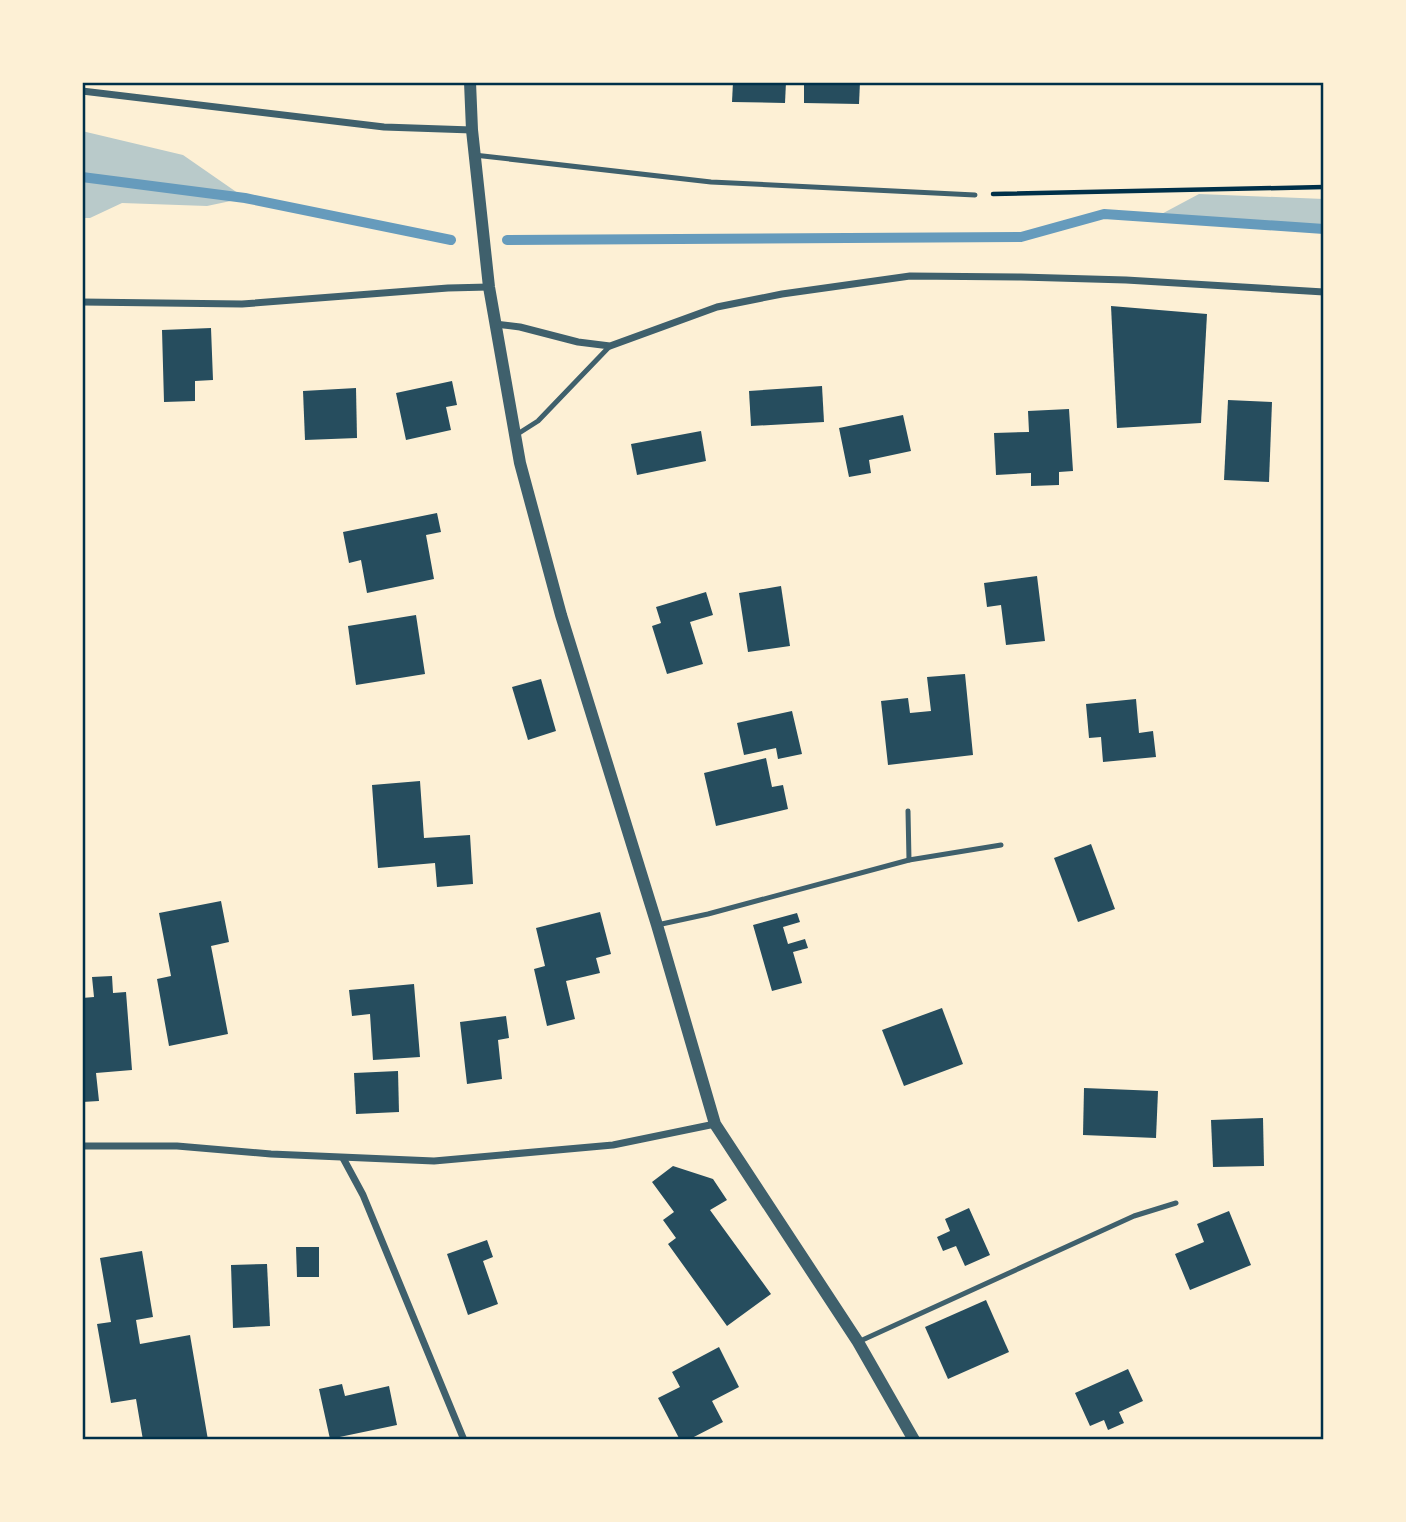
<svg xmlns="http://www.w3.org/2000/svg" width="1406" height="1522" font-family="'Work Sans',sans-serif">
	<style>
		.green { fill: #b9caca }
		.lines { fill: none; stroke-linecap: round; stroke-linejoin: round }
		.stream { stroke: #669bbc; stroke-width: 10 }
		.building { fill: #264d5e }
		.path { stroke: #003049; stroke-width: 4.5 }
		.service { stroke: #3f606c; stroke-width: 5 }
		.minor { stroke: #3f606c; stroke-width: 7 }
		.tertiary { stroke: #3f606c; stroke-width: 12 }
		.neatline { fill: none; stroke: #003049; stroke-width: 2.5 }
	</style>
	<rect width="100%" height="100%" fill="#fdf0d5"/>
	<g class="green">
		<path d="M 82,131 L 183,155 L 245,198 L 207,206 L 122,203 L 90,218 L 82,218 Z"/>
		<path d="M 1199,194 L 1324,199 L 1324,232 L 1318,229 L 1154,218 Z"/>
	</g>
	<g class="lines">
		<g class="stream">
			<path d="M 82,177 L 245,198 L 451,240"/>
			<path d="M 507,240 L 1021,237 L 1104,214 L 1324,229"/>
		</g>
	</g>
	<g class="building">
		<path d="M 733,82 L 786,82 L 785,103 L 732,102 Z"/>
		<path d="M 804,82 L 860,82 L 859,104 L 804,103 Z"/>
		<path d="M 1111,306 L 1207,314 L 1201,423 L 1117,428 Z"/>
		<path d="M 211,328 L 213,380 L 195,381 L 195,401 L 164,402 L 162,330 Z"/>
		<path d="M 452,381 L 457,405 L 446,407 L 451,430 L 406,440 L 396,393 Z"/>
		<path d="M 822,386 L 824,422 L 751,426 L 749,391 Z"/>
		<path d="M 356,388 L 357,438 L 305,440 L 303,391 Z"/>
		<path d="M 1228,400 L 1272,402 L 1269,482 L 1224,480 Z"/>
		<path d="M 1069,409 L 1073,471 L 1059,472 L 1059,485 L 1031,486 L 1031,473 L 996,475 L 994,433 L 1029,432 L 1028,411 Z"/>
		<path d="M 903,415 L 911,451 L 869,460 L 871,473 L 849,477 L 839,428 Z"/>
		<path d="M 701,431 L 706,461 L 637,475 L 631,444 Z"/>
		<path d="M 437,513 L 441,532 L 426,535 L 434,579 L 367,593 L 361,560 L 349,563 L 343,532 Z"/>
		<path d="M 1037,576 L 1045,641 L 1006,645 L 1001,605 L 987,607 L 984,583 Z"/>
		<path d="M 781,586 L 790,646 L 748,652 L 739,593 Z"/>
		<path d="M 706,592 L 713,615 L 690,622 L 703,664 L 667,674 L 652,626 L 661,623 L 656,607 Z"/>
		<path d="M 416,615 L 425,674 L 356,685 L 348,626 Z"/>
		<path d="M 965,674 L 973,755 L 888,765 L 881,701 L 908,698 L 910,713 L 931,711 L 927,677 Z"/>
		<path d="M 541,679 L 556,731 L 528,740 L 512,687 Z"/>
		<path d="M 1136,699 L 1139,733 L 1153,731 L 1156,757 L 1103,762 L 1101,737 L 1089,738 L 1086,704 Z"/>
		<path d="M 792,711 L 802,754 L 778,759 L 776,748 L 744,755 L 737,723 Z"/>
		<path d="M 766,758 L 772,787 L 783,785 L 788,809 L 716,826 L 704,773 Z"/>
		<path d="M 420,781 L 424,838 L 470,835 L 473,884 L 437,887 L 435,863 L 378,868 L 372,785 Z"/>
		<path d="M 1091,844 L 1115,909 L 1078,922 L 1054,858 Z"/>
		<path d="M 221,901 L 229,942 L 211,946 L 228,1034 L 169,1046 L 157,979 L 171,976 L 159,913 Z"/>
		<path d="M 600,912 L 611,954 L 596,958 L 600,973 L 566,981 L 575,1019 L 547,1026 L 534,969 L 545,966 L 536,928 Z"/>
		<path d="M 797,913 L 800,922 L 783,927 L 788,944 L 805,939 L 808,948 L 793,952 L 802,983 L 772,991 L 753,925 Z"/>
		<path d="M 112,976 L 113,993 L 126,992 L 132,1070 L 96,1073 L 99,1101 L 82,1102 L 82,1073 L 84,1073 L 82,998 L 94,997 L 92,977 Z"/>
		<path d="M 414,984 L 420,1057 L 373,1060 L 370,1014 L 352,1016 L 349,990 Z"/>
		<path d="M 942,1008 L 963,1064 L 904,1086 L 882,1030 Z"/>
		<path d="M 506,1016 L 509,1038 L 498,1040 L 502,1079 L 467,1084 L 460,1022 Z"/>
		<path d="M 398,1071 L 399,1112 L 356,1114 L 354,1073 Z"/>
		<path d="M 1084,1088 L 1158,1091 L 1156,1138 L 1083,1135 Z"/>
		<path d="M 1263,1118 L 1264,1166 L 1213,1167 L 1211,1120 Z"/>
		<path d="M 673,1166 L 713,1179 L 727,1200 L 710,1210 L 771,1294 L 727,1326 L 668,1244 L 676,1238 L 663,1220 L 674,1212 L 652,1182 Z"/>
		<path d="M 969,1208 L 990,1255 L 965,1266 L 956,1246 L 943,1251 L 937,1237 L 950,1231 L 945,1219 Z"/>
		<path d="M 1229,1211 L 1251,1265 L 1190,1290 L 1175,1254 L 1204,1242 L 1197,1224 Z"/>
		<path d="M 487,1240 L 493,1257 L 483,1261 L 498,1304 L 468,1315 L 447,1254 Z"/>
		<path d="M 296,1247 L 319,1247 L 319,1277 L 297,1277 Z"/>
		<path d="M 142,1251 L 153,1317 L 136,1320 L 140,1344 L 190,1335 L 208,1440 L 143,1440 L 136,1399 L 111,1403 L 97,1324 L 111,1322 L 100,1258 Z"/>
		<path d="M 267,1264 L 270,1326 L 233,1328 L 231,1265 Z"/>
		<path d="M 986,1300 L 1009,1352 L 948,1379 L 925,1327 Z"/>
		<path d="M 719,1347 L 739,1387 L 712,1401 L 723,1422 L 688,1440 L 680,1440 L 658,1398 L 680,1387 L 672,1372 Z"/>
		<path d="M 1128,1369 L 1143,1401 L 1119,1412 L 1124,1423 L 1108,1430 L 1104,1420 L 1090,1426 L 1075,1393 Z"/>
		<path d="M 342,1384 L 345,1396 L 389,1386 L 397,1425 L 330,1439 L 319,1389 Z"/>
	</g>
	<g class="lines">
		<path class="path" d="M 993,194 L 1324,187"/>
		<g class="service">
			<path d="M 474,155 L 711,182 L 975,195"/>
			<path d="M 516,435 L 538,421 L 610,346"/>
			<path d="M 908,811 L 909,860"/>
			<path d="M 657,925 L 708,914 L 909,860 L 1001,845"/>
			<path d="M 858,1342 L 1134,1216 L 1176,1203"/>
		</g>
		<g class="minor">
			<path d="M 82,91 L 384,127 L 472,130"/>
			<path d="M 82,302 L 242,304 L 448,288 L 489,287"/>
			<path d="M 495,324 L 520,327 L 578,342 L 610,346 L 717,307 L 782,294 L 910,276 L 1021,277 L 1126,280 L 1324,292"/>
			<path d="M 82,1146 L 177,1146 L 271,1154 L 434,1161 L 613,1145 L 715,1124"/>
			<path d="M 343,1158 L 363,1195 L 464,1440"/>
		</g>
		<path class="tertiary" d="M 470,82 L 472,130 L 489,287 L 520,463 L 561,615 L 657,925 L 715,1124 L 858,1342 L 914,1440"/>
	</g>
	<rect width="1406" height="1522" fill="none" stroke="#fdf0d5" stroke-width="168"/>
	<rect x="84" y="84" width="1238" height="1354" class="neatline"/>
</svg>
